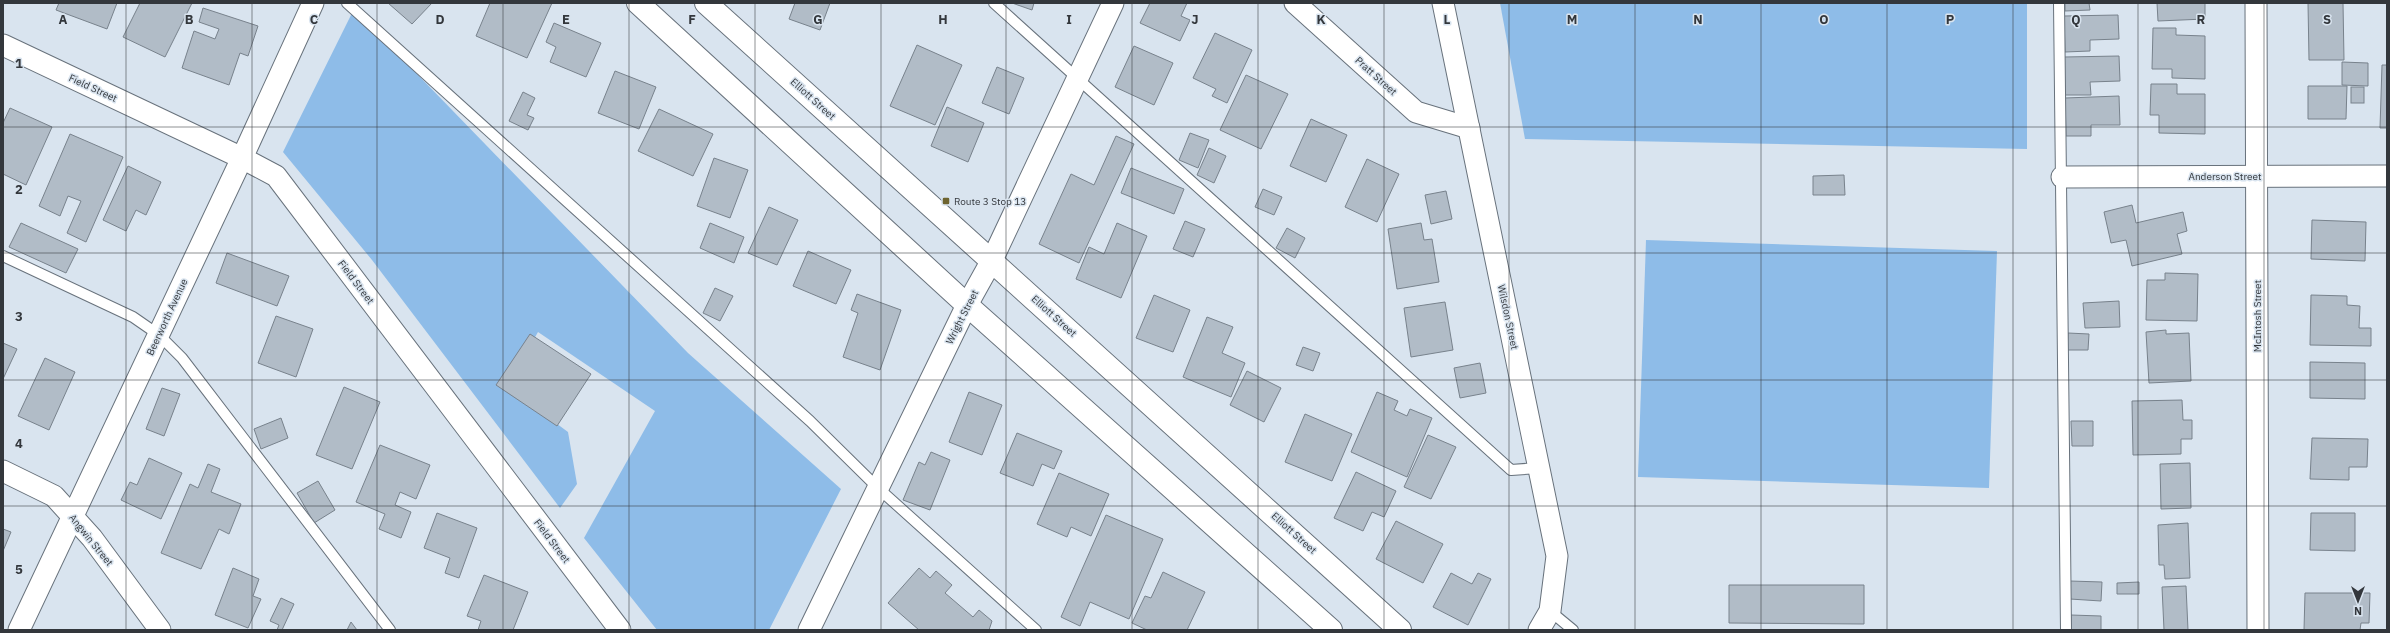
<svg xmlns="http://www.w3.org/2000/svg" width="2390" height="633" font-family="'IBM Plex Sans',sans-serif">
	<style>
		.green { fill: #8ebce8 }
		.building { fill: #b1bcc7; stroke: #78828c }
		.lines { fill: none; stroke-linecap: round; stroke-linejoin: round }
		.lane-casing { stroke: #68727c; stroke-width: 12 }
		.street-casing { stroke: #68727c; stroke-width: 23 }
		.secondary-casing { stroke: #68727c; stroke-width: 24 }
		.lane { stroke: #fff; stroke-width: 10 }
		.street { stroke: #fff; stroke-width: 21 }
		.secondary { stroke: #fff; stroke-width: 22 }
		.grid { fill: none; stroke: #33373c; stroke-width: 1; stroke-opacity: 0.55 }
		.poi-dot { fill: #6e6430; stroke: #d9e4ef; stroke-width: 1.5 }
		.labels { text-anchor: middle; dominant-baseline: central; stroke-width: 3; stroke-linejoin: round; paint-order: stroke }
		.street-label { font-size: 10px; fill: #33373c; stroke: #d9e4ef }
		.poi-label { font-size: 10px; fill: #33373c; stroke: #d9e4ef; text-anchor: start }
		.grid-label { font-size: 13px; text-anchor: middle; font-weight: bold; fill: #33373c; stroke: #d9e4ef; stroke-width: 3; stroke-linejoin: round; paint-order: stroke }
	</style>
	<rect width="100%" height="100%" fill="#d9e4ef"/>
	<g class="green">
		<path d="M 1500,3 L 2027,3 L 2027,149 L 1525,139 Z"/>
		<path d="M 354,9 L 688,353 L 841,489 L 769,630 L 657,630 L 584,538 L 655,411 L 538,332 L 507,387 L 568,432 L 577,484 L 560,508 L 372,260 L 283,152 Z"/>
		<path d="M 1646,240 L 1997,251 L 1989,488 L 1638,477 Z"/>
	</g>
	<g class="building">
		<path d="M 59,3 L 117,3 L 107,29 L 56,10 Z"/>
		<path d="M 140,3 L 192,3 L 165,57 L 123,37 Z"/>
		<path d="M 388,3 L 432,3 L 412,24 Z"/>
		<path d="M 490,3 L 552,3 L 527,58 L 476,36 Z"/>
		<path d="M 795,3 L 830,3 L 820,30 L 789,19 Z"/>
		<path d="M 1012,3 L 1034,3 L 1032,10 Z"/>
		<path d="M 1150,3 L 1187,3 L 1181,16 L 1190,20 L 1180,41 L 1140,23 Z"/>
		<path d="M 2065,3 L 2089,3 L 2090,10 L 2065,11 Z"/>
		<path d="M 2157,3 L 2205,3 L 2205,19 L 2158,21 Z"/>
		<path d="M 2308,3 L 2343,3 L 2344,60 L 2309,60 Z"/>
		<path d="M 203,8 L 258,26 L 248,56 L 240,53 L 229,85 L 182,68 L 194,31 L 215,39 L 219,29 L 199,22 Z"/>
		<path d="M 2118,15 L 2119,39 L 2090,40 L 2090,51 L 2065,52 L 2064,16 Z"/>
		<path d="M 554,23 L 601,43 L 586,77 L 550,62 L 556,47 L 546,42 Z"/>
		<path d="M 2153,28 L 2176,28 L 2176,35 L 2205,36 L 2205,79 L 2172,78 L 2172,69 L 2152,69 Z"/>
		<path d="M 1215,33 L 1252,50 L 1227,103 L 1212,96 L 1216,89 L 1193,78 Z"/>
		<path d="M 917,45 L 962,65 L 935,125 L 890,106 Z"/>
		<path d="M 1134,46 L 1173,63 L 1154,105 L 1115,87 Z"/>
		<path d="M 2119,56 L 2120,81 L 2090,82 L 2091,95 L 2065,95 L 2064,57 Z"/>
		<path d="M 2342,62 L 2368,63 L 2368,86 L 2342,85 Z"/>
		<path d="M 2382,65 L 2387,65 L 2387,128 L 2380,128 Z"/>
		<path d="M 997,67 L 1024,78 L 1009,114 L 982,103 Z"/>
		<path d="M 615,71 L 656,87 L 639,129 L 598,113 Z"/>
		<path d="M 1246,75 L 1288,94 L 1261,149 L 1220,130 Z"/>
		<path d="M 2151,84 L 2177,84 L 2177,94 L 2205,94 L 2205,134 L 2159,133 L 2159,115 L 2150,115 Z"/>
		<path d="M 2308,86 L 2347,86 L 2346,119 L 2308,119 Z"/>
		<rect x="2351" y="87" width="13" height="16"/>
		<path d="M 523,92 L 535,98 L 527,115 L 534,118 L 528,130 L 509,121 Z"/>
		<path d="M 2119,96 L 2120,125 L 2091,125 L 2091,136 L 2066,136 L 2065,98 Z"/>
		<path d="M 947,107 L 984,123 L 968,162 L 931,146 Z"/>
		<path d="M 10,108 L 52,127 L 26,185 L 3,174 L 3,123 Z"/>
		<path d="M 659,109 L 713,134 L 693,176 L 638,151 Z"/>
		<path d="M 1311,119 L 1347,135 L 1326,182 L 1290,166 Z"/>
		<path d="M 1190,133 L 1209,140 L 1198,168 L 1179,160 Z"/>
		<path d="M 70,134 L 123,157 L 86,242 L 67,233 L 81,201 L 68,196 L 60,216 L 39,206 Z"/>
		<path d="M 1116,136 L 1134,144 L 1079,263 L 1039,244 L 1071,174 L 1094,185 Z"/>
		<path d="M 1209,148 L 1226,156 L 1214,183 L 1197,175 Z"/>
		<path d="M 714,158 L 748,170 L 730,218 L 697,206 Z"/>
		<path d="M 1367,159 L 1399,174 L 1377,222 L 1345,207 Z"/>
		<path d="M 128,166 L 161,182 L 146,215 L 136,210 L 126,231 L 103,220 Z"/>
		<path d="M 1131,168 L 1184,189 L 1174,214 L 1121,193 Z"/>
		<path d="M 1844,175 L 1845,195 L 1813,195 L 1813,176 Z"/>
		<path d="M 1263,189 L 1282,197 L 1274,215 L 1255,207 Z"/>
		<path d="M 1446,191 L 1452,219 L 1431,224 L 1425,195 Z"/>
		<path d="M 2132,205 L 2136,223 L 2183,212 L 2187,231 L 2177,234 L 2182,254 L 2132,266 L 2126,240 L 2111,243 L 2104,212 Z"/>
		<path d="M 769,207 L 798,220 L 777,265 L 748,253 Z"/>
		<path d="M 2312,220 L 2366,222 L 2365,261 L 2311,259 Z"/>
		<path d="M 1185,221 L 1205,229 L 1193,257 L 1173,249 Z"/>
		<path d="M 21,223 L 78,249 L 66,273 L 9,247 Z"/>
		<path d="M 710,223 L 744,237 L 734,263 L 700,248 Z"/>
		<path d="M 1117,223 L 1147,236 L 1121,298 L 1076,279 L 1089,247 L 1104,254 Z"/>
		<path d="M 1421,223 L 1424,240 L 1432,239 L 1439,282 L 1397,289 L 1388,229 Z"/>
		<path d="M 1287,228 L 1305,238 L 1295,258 L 1276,248 Z"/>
		<path d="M 808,251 L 851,270 L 836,304 L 793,286 Z"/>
		<path d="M 227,253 L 289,276 L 277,306 L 216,283 Z"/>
		<path d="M 2165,273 L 2198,274 L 2197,321 L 2146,320 L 2147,280 L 2165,280 Z"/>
		<path d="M 715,288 L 733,296 L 720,321 L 703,313 Z"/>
		<path d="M 857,294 L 901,310 L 880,370 L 843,357 L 858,313 L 851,310 Z"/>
		<path d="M 1154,295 L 1190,310 L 1173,352 L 1136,338 Z"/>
		<path d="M 2311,295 L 2347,296 L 2347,305 L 2360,306 L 2359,328 L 2371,328 L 2371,346 L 2310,345 Z"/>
		<path d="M 2119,301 L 2120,327 L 2085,328 L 2083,303 Z"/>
		<path d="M 1445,302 L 1453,350 L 1411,357 L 1404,308 Z"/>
		<path d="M 276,316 L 313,329 L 296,377 L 258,363 Z"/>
		<path d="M 1207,317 L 1233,327 L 1222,353 L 1245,363 L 1231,397 L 1183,377 Z"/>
		<path d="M 2166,330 L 2166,334 L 2189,333 L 2191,381 L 2149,383 L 2146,332 Z"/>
		<path d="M 2068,333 L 2089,334 L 2088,350 L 2067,350 Z"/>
		<path d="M 530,334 L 591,374 L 557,426 L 496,385 Z"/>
		<path d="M 3,343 L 17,349 L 3,379 Z"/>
		<path d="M 1303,347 L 1320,353 L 1313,371 L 1296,365 Z"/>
		<path d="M 45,358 L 75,372 L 49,430 L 18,416 Z"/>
		<path d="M 2310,362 L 2365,363 L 2365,399 L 2310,398 Z"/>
		<path d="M 1480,363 L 1486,393 L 1460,398 L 1454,368 Z"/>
		<path d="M 1247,371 L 1281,388 L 1264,422 L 1230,405 Z"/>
		<path d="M 344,387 L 380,402 L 352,469 L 316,455 Z"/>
		<path d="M 162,388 L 180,394 L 164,436 L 146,429 Z"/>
		<path d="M 969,392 L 1002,405 L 982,455 L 949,442 Z"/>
		<path d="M 1377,392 L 1398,401 L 1394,410 L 1407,416 L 1410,409 L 1432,418 L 1407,477 L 1351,452 Z"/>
		<path d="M 2182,400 L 2183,420 L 2192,420 L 2192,439 L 2181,439 L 2181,454 L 2133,455 L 2132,401 Z"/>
		<path d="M 1305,414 L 1352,434 L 1332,481 L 1285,462 Z"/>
		<path d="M 281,418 L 288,438 L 261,449 L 254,429 Z"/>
		<path d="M 2071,421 L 2093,421 L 2093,446 L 2072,446 Z"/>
		<path d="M 1017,433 L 1062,451 L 1054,469 L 1042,464 L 1033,486 L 1000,473 Z"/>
		<path d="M 1428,435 L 1456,447 L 1431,499 L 1404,487 Z"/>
		<path d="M 2312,438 L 2368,439 L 2367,467 L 2349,467 L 2349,480 L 2310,479 Z"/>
		<path d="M 380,445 L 430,465 L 416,499 L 400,492 L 395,505 L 411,512 L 401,538 L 379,529 L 385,514 L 356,502 Z"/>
		<path d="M 931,452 L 950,460 L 930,510 L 903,500 L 919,462 L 925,465 Z"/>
		<path d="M 149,458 L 182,473 L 161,519 L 121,500 L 130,482 L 137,485 Z"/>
		<path d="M 2190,463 L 2191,508 L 2161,509 L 2160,464 Z"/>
		<path d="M 208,464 L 220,469 L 211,492 L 241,504 L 229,534 L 219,529 L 201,569 L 161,553 L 190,484 L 198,488 Z"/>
		<path d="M 1356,472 L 1396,491 L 1384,517 L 1372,512 L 1363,531 L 1334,518 Z"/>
		<path d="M 1059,473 L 1109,494 L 1091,536 L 1071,527 L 1067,537 L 1037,524 Z"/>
		<path d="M 318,481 L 335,510 L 314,523 L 297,493 Z"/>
		<path d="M 437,513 L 477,528 L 459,578 L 445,573 L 450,558 L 424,548 Z"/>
		<path d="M 2311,513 L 2355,513 L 2355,551 L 2310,550 Z"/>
		<path d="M 1106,515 L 1163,539 L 1129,619 L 1090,602 L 1080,626 L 1061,617 Z"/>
		<path d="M 1396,521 L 1443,544 L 1423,583 L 1376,559 Z"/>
		<path d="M 2188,523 L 2190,578 L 2165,579 L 2164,565 L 2159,565 L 2158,525 Z"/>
		<path d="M 3,529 L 11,532 L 3,551 Z"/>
		<path d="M 233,568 L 259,579 L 253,596 L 261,599 L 248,628 L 215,615 Z"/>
		<path d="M 919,568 L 930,578 L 936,571 L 952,585 L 945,593 L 973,617 L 979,610 L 992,621 L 989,630 L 919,630 L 888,603 Z"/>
		<path d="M 1163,572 L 1205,592 L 1187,630 L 1147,630 L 1132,623 L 1145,596 L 1151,598 Z"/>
		<path d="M 1451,573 L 1472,584 L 1478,573 L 1491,579 L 1468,625 L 1433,607 Z"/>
		<path d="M 484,575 L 528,592 L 513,630 L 478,630 L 481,621 L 467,616 Z"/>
		<path d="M 2070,581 L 2102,582 L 2101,601 L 2070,599 Z"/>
		<path d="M 2139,582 L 2139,594 L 2117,594 L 2117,583 Z"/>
		<path d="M 1729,585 L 1864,585 L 1864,624 L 1729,623 Z"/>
		<path d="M 2186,586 L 2188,630 L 2164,630 L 2162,587 Z"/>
		<path d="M 2305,593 L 2370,593 L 2369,623 L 2361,623 L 2360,630 L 2304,630 Z"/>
		<path d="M 281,598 L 294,604 L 282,630 L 277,630 L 279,625 L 270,621 Z"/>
		<path d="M 2071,615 L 2101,616 L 2101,630 L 2071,630 Z"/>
		<path d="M 351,622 L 357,630 L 347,630 Z"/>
	</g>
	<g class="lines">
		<g class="lane-casing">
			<g id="lane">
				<path d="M 347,3 L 810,421 L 878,488 L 1036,630"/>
				<path d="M 994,3 L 1511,470 L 1538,468"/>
				<path d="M 2059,3 L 2066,630"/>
				<path d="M 3,256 L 133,317 L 159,335 L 182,358 L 390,630"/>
				<path d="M 1550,611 L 1573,630"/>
			</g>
		</g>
		<g class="street-casing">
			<g id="street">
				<path d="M 1295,3 L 1416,112 L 1469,128"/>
				<path d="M 1443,3 L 1557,556 L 1550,611 L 1539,630"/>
				<path d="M 2256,3 L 2258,630"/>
				<path d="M 3,45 L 242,158 L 276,176 L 620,630"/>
				<path d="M 2062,177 L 2387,176"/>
				<path d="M 3,471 L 54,496 L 92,538 L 160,630"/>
				<path d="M 19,630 L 242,158 L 313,3"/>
				<path d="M 809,630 L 967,305 L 992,260 L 1113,3"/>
			</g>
		</g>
		<g class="secondary-casing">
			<g id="secondary">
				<path d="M 638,3 L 967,305 L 1331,630"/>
				<path d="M 706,3 L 1400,630"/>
			</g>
		</g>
		<use href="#lane" class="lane"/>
		<use href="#street" class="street"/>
		<use href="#secondary" class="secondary"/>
	</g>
	<path class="grid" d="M 126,3 L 126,630M 252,3 L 252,630M 377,3 L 377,630M 503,3 L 503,630M 629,3 L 629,630M 755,3 L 755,630M 881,3 L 881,630M 1006,3 L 1006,630M 1132,3 L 1132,630M 1258,3 L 1258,630M 1384,3 L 1384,630M 1509,3 L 1509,630M 1635,3 L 1635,630M 1761,3 L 1761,630M 1887,3 L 1887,630M 2013,3 L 2013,630M 2138,3 L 2138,630M 2264,3 L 2264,630M 3,127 L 2387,127M 3,253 L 2387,253M 3,380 L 2387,380M 3,506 L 2387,506"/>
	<rect class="poi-dot" x="942" y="197" width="8" height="8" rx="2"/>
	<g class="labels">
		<g class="street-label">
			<text transform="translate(1376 76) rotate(42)">Pratt Street</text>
			<text transform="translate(93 88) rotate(25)">Field Street</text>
			<text transform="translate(813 99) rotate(42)">Elliott Street</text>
			<text x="2225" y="176">Anderson Street</text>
			<text transform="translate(356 282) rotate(53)">Field Street</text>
			<text transform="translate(1054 316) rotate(42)">Elliott Street</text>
			<text transform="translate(2257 316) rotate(-90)">McIntosh Street</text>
			<text transform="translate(167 317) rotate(-65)">Beerworth Avenue</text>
			<text transform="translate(962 317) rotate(-63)">Wright Street</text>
			<text transform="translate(1508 317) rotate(78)">Wilsdon Street</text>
			<text transform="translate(1294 533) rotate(42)">Elliott Street</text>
			<text transform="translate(91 540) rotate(51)">Angwin Street</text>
			<text transform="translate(552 541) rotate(53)">Field Street</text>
		</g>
		<g class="poi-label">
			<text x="954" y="201">Route 3 Stop 13</text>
		</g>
	</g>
	<g class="grid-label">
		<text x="63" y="24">A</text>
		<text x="189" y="24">B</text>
		<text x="314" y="24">C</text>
		<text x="440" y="24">D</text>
		<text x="566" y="24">E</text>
		<text x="692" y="24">F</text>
		<text x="818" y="24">G</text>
		<text x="943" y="24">H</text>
		<text x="1069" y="24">I</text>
		<text x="1195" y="24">J</text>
		<text x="1321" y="24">K</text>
		<text x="1447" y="24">L</text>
		<text x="1572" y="24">M</text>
		<text x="1698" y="24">N</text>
		<text x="1824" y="24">O</text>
		<text x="1950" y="24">P</text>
		<text x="2076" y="24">Q</text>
		<text x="2201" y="24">R</text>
		<text x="2327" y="24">S</text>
		<text x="19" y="68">1</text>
		<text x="19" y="194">2</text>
		<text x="19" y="321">3</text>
		<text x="19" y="448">4</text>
		<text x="19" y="574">5</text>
	</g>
	<rect width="2390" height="633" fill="none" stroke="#33373c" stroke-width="8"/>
	<g transform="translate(2358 601) rotate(180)" stroke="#d9e4ef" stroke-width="3" paint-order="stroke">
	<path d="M0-3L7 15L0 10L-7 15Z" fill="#33373c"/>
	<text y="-6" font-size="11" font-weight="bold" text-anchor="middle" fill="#33373c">N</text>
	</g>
</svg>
